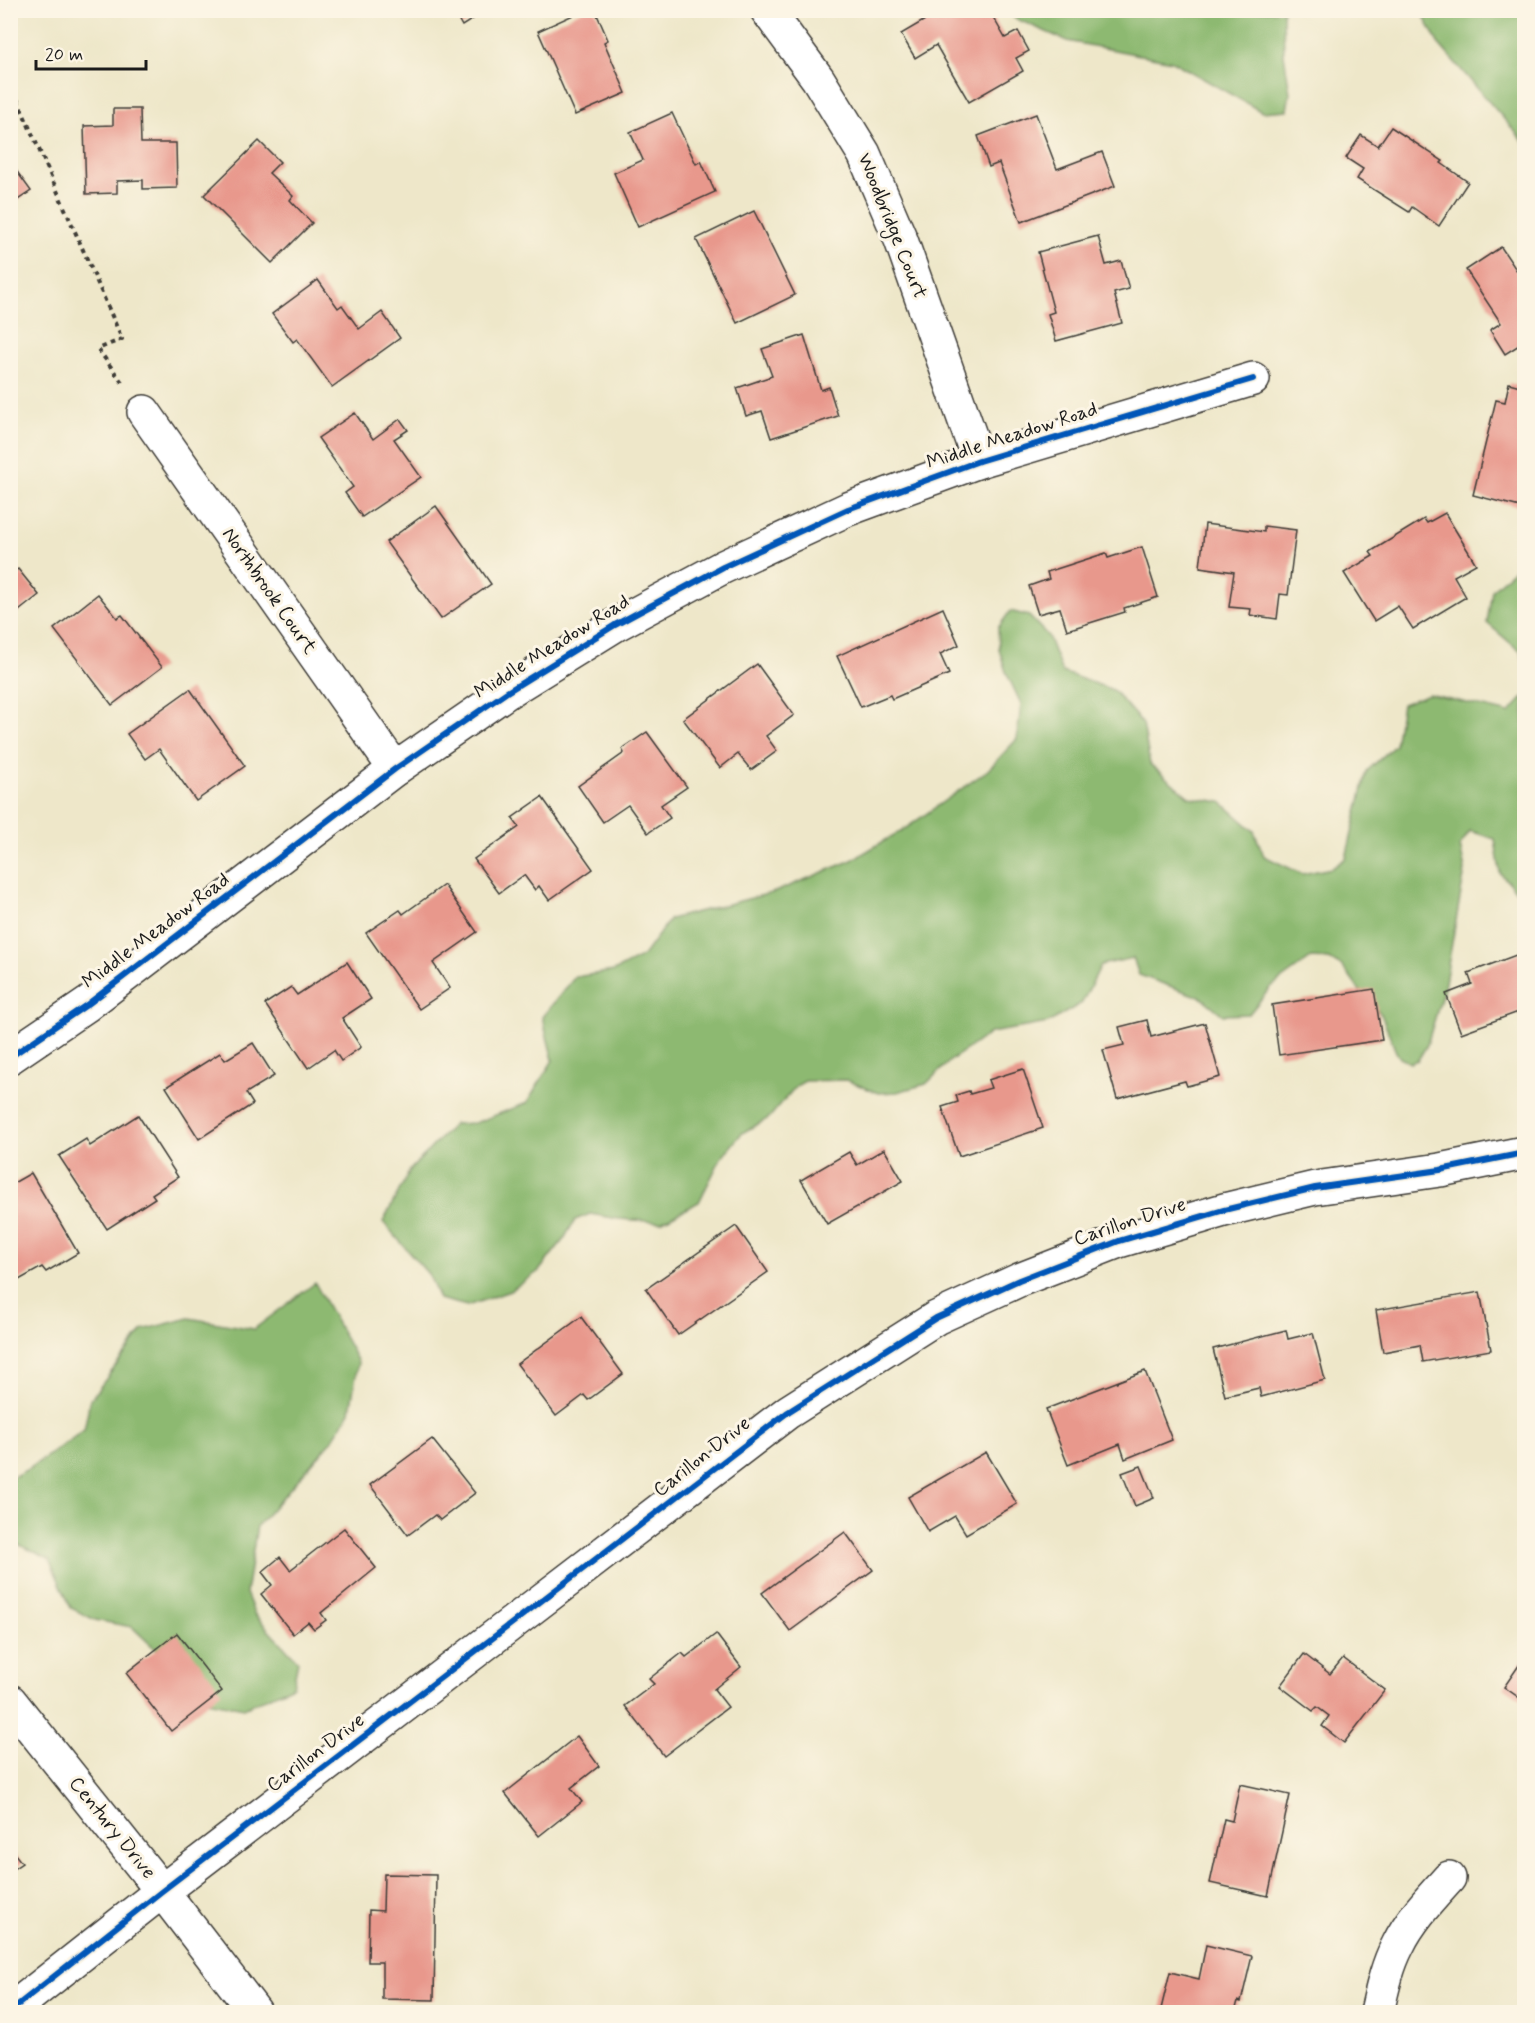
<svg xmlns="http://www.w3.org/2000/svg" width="1535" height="2023" font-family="Mynerve,sans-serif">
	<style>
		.forest { fill: #8db971; stroke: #546a46; stroke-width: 1.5 }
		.building { fill: #e8988c }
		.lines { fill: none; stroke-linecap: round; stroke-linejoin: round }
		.minor-casing { stroke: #3c3a36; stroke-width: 36 }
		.path { stroke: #3c3a36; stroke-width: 4; stroke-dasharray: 4.5 4.5; stroke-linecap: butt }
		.minor { stroke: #fff; stroke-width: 33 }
		.cycleway-casing { stroke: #fcf5e5; stroke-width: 10 }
		.cycleway { stroke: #0057b8; stroke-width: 6 }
		.labels { text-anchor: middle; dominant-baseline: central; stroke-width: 6; stroke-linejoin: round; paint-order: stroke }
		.street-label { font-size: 20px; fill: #1c1c1c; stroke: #fcf5e5 }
	</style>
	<rect width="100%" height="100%" fill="#fcf5e5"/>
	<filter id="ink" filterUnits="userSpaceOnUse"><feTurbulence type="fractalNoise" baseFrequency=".0167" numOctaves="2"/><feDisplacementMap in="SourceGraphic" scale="12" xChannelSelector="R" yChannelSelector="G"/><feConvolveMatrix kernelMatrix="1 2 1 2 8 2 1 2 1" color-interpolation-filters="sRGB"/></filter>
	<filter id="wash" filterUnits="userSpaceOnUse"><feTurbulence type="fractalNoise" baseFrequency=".008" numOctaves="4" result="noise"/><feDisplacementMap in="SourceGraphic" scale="24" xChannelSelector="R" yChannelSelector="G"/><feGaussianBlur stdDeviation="1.35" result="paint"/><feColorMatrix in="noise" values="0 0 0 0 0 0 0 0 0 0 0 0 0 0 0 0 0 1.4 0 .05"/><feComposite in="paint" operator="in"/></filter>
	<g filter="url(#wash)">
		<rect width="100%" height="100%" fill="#eee7c9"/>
		<g class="forest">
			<path d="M 1010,11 L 1283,11 L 1284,54 L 1290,93 L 1287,110 L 1262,112 L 1172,61 L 1067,41 L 1014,18 Z"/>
			<path d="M 1421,11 L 1524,11 L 1524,142 L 1438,43 Z"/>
			<path d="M 1524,564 L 1524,666 L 1522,653 L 1487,623 L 1492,590 L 1519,565 Z"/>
			<path d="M 1010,611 L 1029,616 L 1048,636 L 1062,672 L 1113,690 L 1143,724 L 1150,764 L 1189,797 L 1221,802 L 1254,831 L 1264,856 L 1302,874 L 1332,868 L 1346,858 L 1367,771 L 1395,745 L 1402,704 L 1429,694 L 1509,713 L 1524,697 L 1524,900 L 1500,873 L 1495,839 L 1470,831 L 1460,846 L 1465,870 L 1444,988 L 1427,1045 L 1418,1060 L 1410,1063 L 1400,1058 L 1396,1052 L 1381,1014 L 1363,995 L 1342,966 L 1328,959 L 1311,958 L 1271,987 L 1249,1014 L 1223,1015 L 1202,998 L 1139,975 L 1133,958 L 1101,965 L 1082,1003 L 1048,1023 L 990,1033 L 950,1061 L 926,1084 L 897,1092 L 878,1093 L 846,1080 L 805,1081 L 796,1086 L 769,1118 L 742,1133 L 721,1158 L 699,1202 L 661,1222 L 619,1219 L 590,1214 L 575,1220 L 564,1239 L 539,1271 L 510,1291 L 467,1306 L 439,1299 L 429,1275 L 383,1222 L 410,1170 L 454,1124 L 475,1123 L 527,1103 L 553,1060 L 542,1017 L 575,977 L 614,971 L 643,956 L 670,919 L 775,892 L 852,860 L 906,828 L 988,770 L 1017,739 L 1021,704 L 1006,672 L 999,649 L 998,628 Z"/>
			<path d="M 315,1283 L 358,1362 L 350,1412 L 331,1442 L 257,1526 L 246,1593 L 255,1615 L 298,1661 L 293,1686 L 244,1708 L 201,1700 L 169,1662 L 132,1627 L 95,1620 L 71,1608 L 49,1559 L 11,1541 L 11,1478 L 30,1468 L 84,1430 L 90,1400 L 143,1330 L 189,1318 L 254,1329 Z"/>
		</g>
		<g id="blocks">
			<g class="building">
				<path d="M 453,10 L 487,10 L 462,26 Z"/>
				<path d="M 584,10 L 595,10 L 608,40 L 604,42 L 626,93 L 575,115 L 538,31 Z"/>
				<path d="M 942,10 L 989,10 L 1005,38 L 1018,31 L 1029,51 L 1016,58 L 1023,71 L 969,102 L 936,45 L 915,58 L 901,34 Z"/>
				<path d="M 113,109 L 140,109 L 141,143 L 176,143 L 177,188 L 143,189 L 143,180 L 117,181 L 117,193 L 86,194 L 84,126 L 113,125 Z"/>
				<path d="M 672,113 L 696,164 L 701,161 L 715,192 L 638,227 L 614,173 L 643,160 L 630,132 Z"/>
				<path d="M 1036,114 L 1057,169 L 1102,152 L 1115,186 L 1021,222 L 999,163 L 989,167 L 978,136 Z"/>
				<path d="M 1391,127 L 1443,161 L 1441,163 L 1468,182 L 1439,226 L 1412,207 L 1409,212 L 1357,179 L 1363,169 L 1346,158 L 1361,135 L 1378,146 Z"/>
				<path d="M 259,141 L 280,162 L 269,173 L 293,196 L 290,200 L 312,223 L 272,263 L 204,195 Z"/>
				<path d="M 10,162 L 31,191 L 10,205 Z"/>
				<path d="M 754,211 L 795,295 L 737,323 L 696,239 Z"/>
				<path d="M 1098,236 L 1106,265 L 1121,261 L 1129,289 L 1114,293 L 1122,323 L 1056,341 L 1048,314 L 1054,312 L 1038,252 Z"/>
				<path d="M 1501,247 L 1519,274 L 1524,270 L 1524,342 L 1505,354 L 1490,330 L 1501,323 L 1466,270 Z"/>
				<path d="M 318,280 L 338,308 L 342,305 L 359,329 L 382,312 L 400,338 L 332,387 L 297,339 L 293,342 L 272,314 Z"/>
				<path d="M 804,335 L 821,390 L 829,387 L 838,416 L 771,438 L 762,411 L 746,416 L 737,388 L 772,376 L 762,349 Z"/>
				<path d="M 1509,383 L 1524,387 L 1524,508 L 1473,495 L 1496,400 L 1505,402 Z"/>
				<path d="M 355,413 L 373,439 L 400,419 L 408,430 L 394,439 L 421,477 L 362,517 L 345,493 L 353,487 L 318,438 Z"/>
				<path d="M 436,506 L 491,584 L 441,619 L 386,542 Z"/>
				<path d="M 1445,513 L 1476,564 L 1454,576 L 1466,597 L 1413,629 L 1398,606 L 1374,621 L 1344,573 L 1373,556 L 1370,552 L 1424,519 L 1427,523 Z"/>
				<path d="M 1205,524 L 1264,532 L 1264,526 L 1296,530 L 1288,595 L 1280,594 L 1277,619 L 1250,615 L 1251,609 L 1229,607 L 1234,572 L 1200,567 Z"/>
				<path d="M 1142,547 L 1158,597 L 1124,608 L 1125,612 L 1067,630 L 1060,608 L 1038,614 L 1029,586 L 1049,579 L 1047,572 L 1106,553 L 1108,558 Z"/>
				<path d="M 18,569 L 39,595 L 10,618 L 10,575 Z"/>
				<path d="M 98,594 L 117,618 L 122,615 L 162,667 L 112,705 L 54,629 Z"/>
				<path d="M 943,608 L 959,645 L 940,654 L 949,674 L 892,699 L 890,695 L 861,707 L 837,656 Z"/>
				<path d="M 757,664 L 794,715 L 766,736 L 777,751 L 751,770 L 738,754 L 720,768 L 683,719 Z"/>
				<path d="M 190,689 L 245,766 L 196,801 L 159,749 L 145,759 L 127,734 Z"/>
				<path d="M 647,732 L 687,787 L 661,805 L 670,818 L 648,833 L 628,805 L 603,822 L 578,786 L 624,753 L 622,749 Z"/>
				<path d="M 542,797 L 593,869 L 549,900 L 539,886 L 535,890 L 524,875 L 499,893 L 474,859 L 519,827 L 512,818 Z"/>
				<path d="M 444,885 L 477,932 L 433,963 L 450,988 L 419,1009 L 366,933 L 400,910 L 403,914 Z"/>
				<path d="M 1524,952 L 1524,1010 L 1461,1033 L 1446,994 L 1472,984 L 1468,973 Z"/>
				<path d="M 347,962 L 371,999 L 342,1018 L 361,1047 L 341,1061 L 334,1050 L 308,1068 L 265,1004 L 291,987 L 297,995 Z"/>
				<path d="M 1374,989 L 1382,1040 L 1279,1055 L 1272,1005 Z"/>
				<path d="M 1147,1020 L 1151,1037 L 1205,1023 L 1220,1077 L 1187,1086 L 1185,1081 L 1117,1099 L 1103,1050 L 1124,1045 L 1119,1027 Z"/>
				<path d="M 253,1043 L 274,1076 L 246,1093 L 253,1104 L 199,1139 L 166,1087 L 220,1053 L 225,1060 Z"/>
				<path d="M 1023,1069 L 1043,1128 L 959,1156 L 942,1107 L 958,1102 L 956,1095 L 969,1091 L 970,1094 L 991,1088 L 988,1080 Z"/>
				<path d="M 138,1115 L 178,1177 L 152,1194 L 155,1198 L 107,1229 L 59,1156 L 86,1139 L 90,1146 Z"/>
				<path d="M 884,1149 L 903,1181 L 827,1224 L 801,1180 L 849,1152 L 857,1165 Z"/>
				<path d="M 31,1173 L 78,1253 L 46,1272 L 42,1267 L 10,1285 L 10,1185 Z"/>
				<path d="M 736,1226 L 768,1272 L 678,1335 L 646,1289 Z"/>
				<path d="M 1480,1292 L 1491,1350 L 1423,1362 L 1420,1345 L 1383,1352 L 1376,1310 Z"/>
				<path d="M 581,1317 L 623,1374 L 588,1400 L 584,1395 L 556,1416 L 517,1364 Z"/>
				<path d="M 1286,1330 L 1288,1339 L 1313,1333 L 1325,1380 L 1261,1397 L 1259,1388 L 1225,1396 L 1213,1349 Z"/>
				<path d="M 1145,1371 L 1172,1440 L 1125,1459 L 1120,1444 L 1068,1465 L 1046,1409 Z"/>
				<path d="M 432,1439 L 475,1493 L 440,1520 L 435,1515 L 408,1535 L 370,1485 Z"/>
				<path d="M 986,1452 L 1017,1504 L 966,1534 L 955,1516 L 928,1532 L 908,1497 Z"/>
				<path d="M 1141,1466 L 1154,1498 L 1135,1506 L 1122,1473 Z"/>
				<path d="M 344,1528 L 376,1568 L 321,1613 L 326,1620 L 314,1629 L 308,1622 L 293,1634 L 261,1594 L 272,1585 L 262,1572 L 280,1557 L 290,1570 Z"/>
				<path d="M 845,1532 L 873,1570 L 790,1631 L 762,1593 Z"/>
				<path d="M 177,1633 L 222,1691 L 171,1731 L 126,1673 Z"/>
				<path d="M 716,1634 L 741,1667 L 714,1689 L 728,1707 L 664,1756 L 625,1706 L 654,1684 L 649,1679 L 682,1653 L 686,1657 Z"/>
				<path d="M 1304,1654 L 1330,1674 L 1343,1658 L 1385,1690 L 1344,1743 L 1322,1726 L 1329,1716 L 1317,1707 L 1313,1711 L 1280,1686 Z"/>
				<path d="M 1524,1658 L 1524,1701 L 1504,1687 Z"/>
				<path d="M 577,1736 L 599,1766 L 571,1788 L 582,1802 L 539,1836 L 505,1793 Z"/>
				<path d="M 1240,1784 L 1290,1795 L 1268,1896 L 1210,1883 L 1224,1819 L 1232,1821 Z"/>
				<path d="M 10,1848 L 22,1863 L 10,1871 Z"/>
				<path d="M 384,1874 L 436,1875 L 434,2000 L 382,1999 L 382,1962 L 368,1962 L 369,1910 L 383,1911 Z"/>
				<path d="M 1206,1945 L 1252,1956 L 1241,2002 L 1238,2001 L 1235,2012 L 1176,2012 L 1161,2009 L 1170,1972 L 1199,1979 Z"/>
			</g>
		</g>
	</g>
	<g filter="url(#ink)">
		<use href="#blocks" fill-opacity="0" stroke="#3c3a36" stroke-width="1.5"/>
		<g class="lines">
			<g class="minor-casing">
				<g id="minor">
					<path d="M 767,10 L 818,79 L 864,154 L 901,240 L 979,461"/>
					<path d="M 144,412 L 395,769"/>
					<path d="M 10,1057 L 88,1004 L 395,769 L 507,692 L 615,625 L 723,567 L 848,509 L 979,461 L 1253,379"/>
					<path d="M 10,1701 L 162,1891 L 255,2012"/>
					<path d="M 10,2011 L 162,1891 L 788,1412 L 936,1318 L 1019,1280 L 1119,1241 L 1224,1210 L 1315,1188 L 1440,1170 L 1524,1153"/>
					<path d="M 1377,2012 C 1382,1990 1387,1966 1398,1945 C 1410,1920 1430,1899 1449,1878"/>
				</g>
			</g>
			<path class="path" d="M 10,83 L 122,339 L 98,349 L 124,385"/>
			<use href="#minor" class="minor"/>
			<g class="cycleway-casing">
				<g id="cycleway">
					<path d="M 10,1057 L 88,1004 L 395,769 L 507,692 L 615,625 L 723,567 L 848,509 L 979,461 L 1253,379"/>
					<path d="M 10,2011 L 162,1891 L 788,1412 L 936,1318 L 1019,1280 L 1119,1241 L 1224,1210 L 1315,1188 L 1440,1170 L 1524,1153"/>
				</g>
			</g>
			<use href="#cycleway" class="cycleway"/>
		</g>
	</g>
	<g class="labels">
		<g class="street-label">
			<text transform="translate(892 226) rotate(68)">Woodbridge Court</text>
			<text transform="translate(1012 436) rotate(-18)">Middle Meadow Road</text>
			<text transform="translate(269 591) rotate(55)">Northbrook Court</text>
			<text transform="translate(552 647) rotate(-32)">Middle Meadow Road</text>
			<text transform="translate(156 931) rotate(-37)">Middle Meadow Road</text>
			<text transform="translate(1130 1222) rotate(-18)">Carillon Drive</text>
			<text transform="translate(702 1457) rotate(-38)">Carillon Drive</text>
			<text transform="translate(316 1753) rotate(-37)">Carillon Drive</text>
			<text transform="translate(112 1828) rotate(51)">Century Drive</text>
		</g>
	</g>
	<rect width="1535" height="2023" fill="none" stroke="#fcf5e5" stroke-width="36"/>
	<path d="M36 60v9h110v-9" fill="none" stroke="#1c1c1c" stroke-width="3"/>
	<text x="45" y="60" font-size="18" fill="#1c1c1c" stroke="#fcf5e5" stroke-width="4.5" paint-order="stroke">20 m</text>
</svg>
